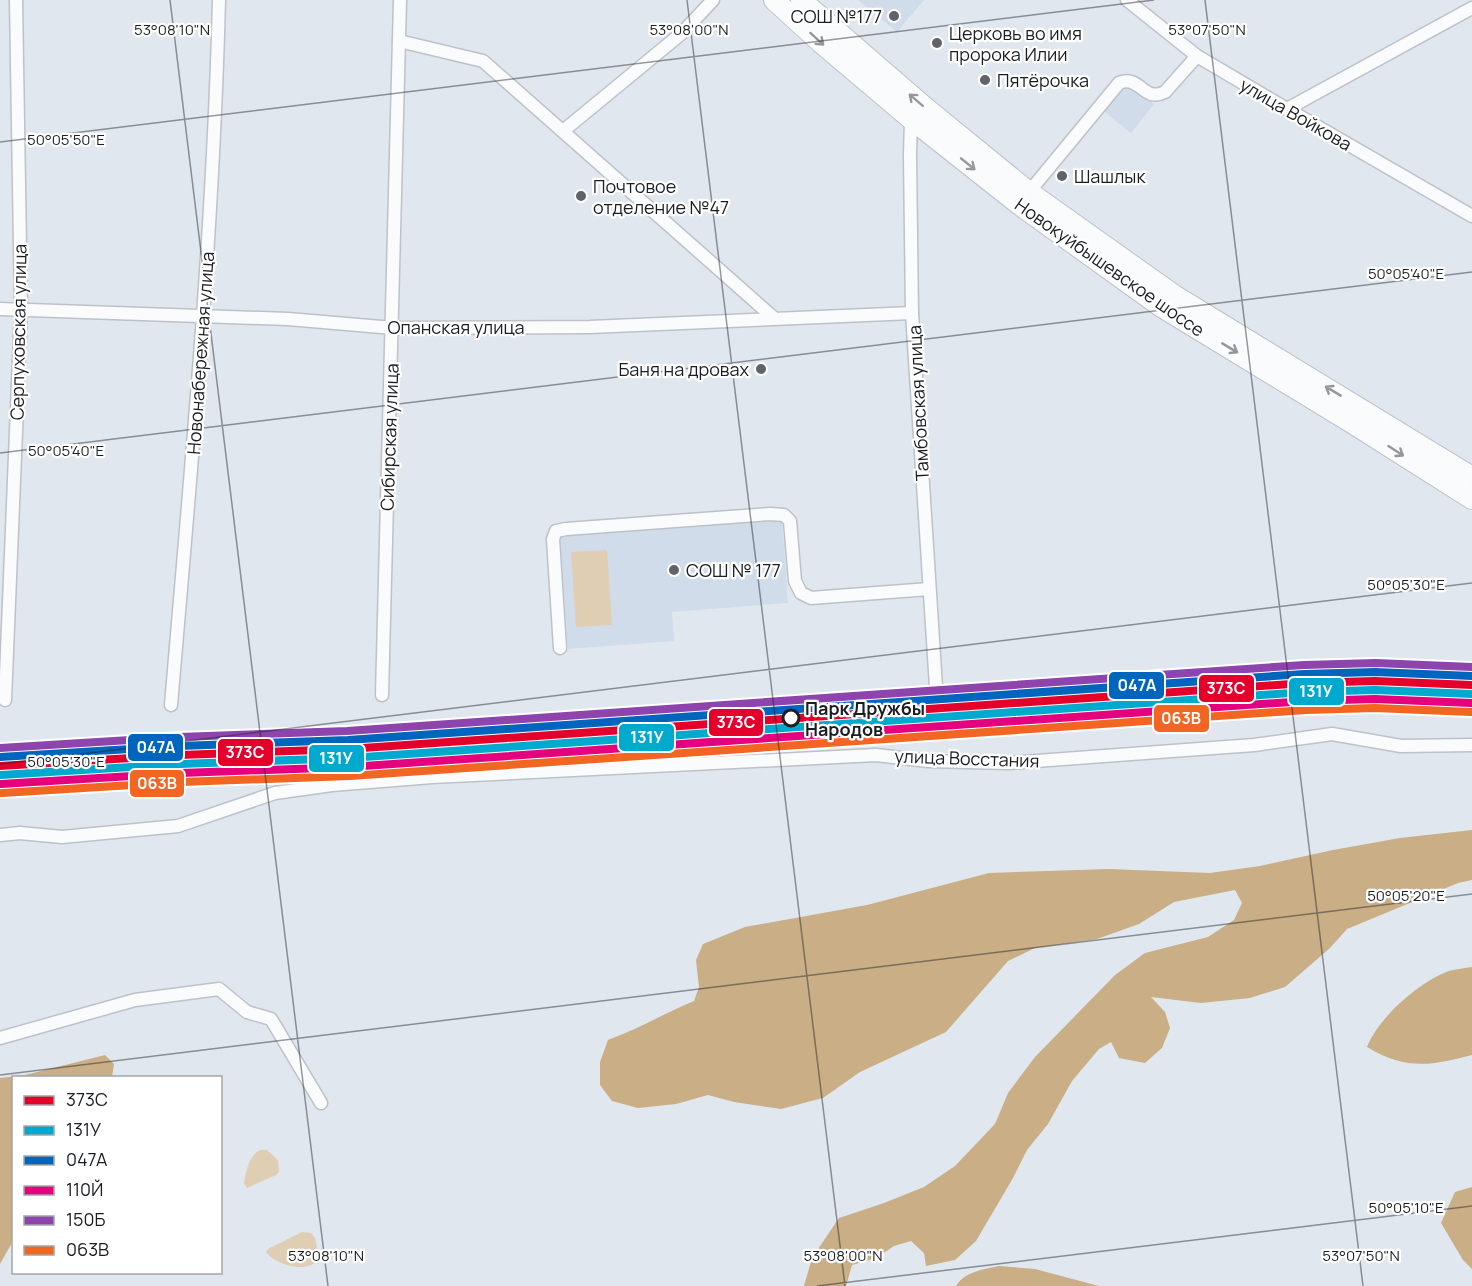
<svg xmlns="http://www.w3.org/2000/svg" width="1472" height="1286" font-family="Manrope,sans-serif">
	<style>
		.built { fill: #d0dcea }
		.green { fill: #e0ceb4 }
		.water { fill: #c9ae86 }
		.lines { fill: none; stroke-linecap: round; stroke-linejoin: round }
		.street-casing { stroke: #bdc2c8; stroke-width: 15 }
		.primary-casing { stroke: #bdc2c8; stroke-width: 22 }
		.street { stroke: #fafbfc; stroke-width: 12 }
		.primary { stroke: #fafbfc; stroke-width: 20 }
		.rail-1-casing { stroke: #fff; stroke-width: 12 }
		.rail-2-casing { stroke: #fff; stroke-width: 12 }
		.rail-3-casing { stroke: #fff; stroke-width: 12 }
		.rail-4-casing { stroke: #fff; stroke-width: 12 }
		.rail-5-casing { stroke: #fff; stroke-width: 12 }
		.rail-6-casing { stroke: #fff; stroke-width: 12 }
		.rail-1 { stroke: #e4002b; stroke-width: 8 }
		.rail-2 { stroke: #00a9ce; stroke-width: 8 }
		.rail-3 { stroke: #0065bd; stroke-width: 8 }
		.rail-4 { stroke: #e5007d; stroke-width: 8 }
		.rail-5 { stroke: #8e44ad; stroke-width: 8 }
		.rail-6 { stroke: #f26522; stroke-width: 8 }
		.oneway { stroke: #95989a }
		.ticks { fill: none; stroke: #1a1e23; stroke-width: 1.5; stroke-opacity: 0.45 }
		.poi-dot { fill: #60646a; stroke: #fff; stroke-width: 2 }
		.stop-dot { fill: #fff; stroke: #1a1e23; stroke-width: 3 }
		.labels { text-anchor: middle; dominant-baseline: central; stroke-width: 4.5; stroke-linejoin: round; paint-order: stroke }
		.poi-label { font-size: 18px; fill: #1a1e23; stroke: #fff; text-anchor: start }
		.street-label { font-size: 18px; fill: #1a1e23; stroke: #fff }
		.stop-label { font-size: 18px; font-weight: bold; fill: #1a1e23; stroke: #fff; text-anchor: start }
		.ticks-label { font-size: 15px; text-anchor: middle; fill: #1a1e23; stroke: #fff; stroke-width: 4.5; stroke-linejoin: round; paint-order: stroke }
		.line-badge { stroke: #fff; stroke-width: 2 }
		.badge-label { font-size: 16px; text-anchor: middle; font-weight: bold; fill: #fff }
	</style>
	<rect width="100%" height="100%" fill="#e1e7ee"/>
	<g class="built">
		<path d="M 858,0 L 924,0 L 897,32 Z"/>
		<path d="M 1120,86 L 1133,87 L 1154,104 L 1131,133 L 1101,109 Z"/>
		<path d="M 782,519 L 788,603 L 672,612 L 674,641 L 568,649 L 560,536 Z"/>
	</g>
	<g class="green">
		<path d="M 607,550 L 612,625 L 576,627 L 571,552 Z"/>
		<path d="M 260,1150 L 267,1150 L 278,1160 L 279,1172 L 276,1175 L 247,1188 L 244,1183 C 246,1172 249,1155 260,1150 Z"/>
		<path d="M 302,1232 L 311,1233 L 315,1238 L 319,1258 C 310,1275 275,1265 266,1252 L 268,1249 Z"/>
	</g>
	<g class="water">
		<path d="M 1472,830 L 1472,880 L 1458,883 L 1347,929 L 1330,948 L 1285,987 L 1250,998 L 1201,1003 L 1151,997 L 1165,1012 L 1170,1028 L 1162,1048 L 1145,1063 L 1119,1058 L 1111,1042 L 1099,1049 L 1072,1081 L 1048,1124 L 1027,1150 L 1013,1178 L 976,1241 L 955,1260 L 926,1266 L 924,1253 L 911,1241 L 894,1246 L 876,1258 L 852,1265 L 846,1286 L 804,1286 L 812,1258 L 839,1218 L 884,1203 L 924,1187 L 955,1166 L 995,1124 L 1008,1093 L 1035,1057 L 1115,975 L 1145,953 L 1208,937 L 1234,920 L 1242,903 L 1235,890 L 1174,902 L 1139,924 L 1097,939 L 1035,948 L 1008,961 L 946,1032 L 860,1072 L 823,1098 L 781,1109 L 734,1102 L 708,1095 L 676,1104 L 638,1108 L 612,1101 L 600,1085 L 600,1062 L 608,1040 C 638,1029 665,1013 694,1001 L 699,987 L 696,960 L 703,944 L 745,927 L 867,905 L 989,873 L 1109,869 L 1210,873 L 1260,866 L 1333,850 L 1400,838 Z"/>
		<path d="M 1472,967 L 1472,1055 C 1431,1066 1405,1070 1367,1047 C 1379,1017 1419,982 1449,971 C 1456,969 1465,968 1472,967 Z"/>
		<path d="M 105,1055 L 114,1064 L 112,1077 L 14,1078 L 13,1241 L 0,1264 L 0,1078 L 25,1075 Z"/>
		<path d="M 1472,1187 L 1472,1269 L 1463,1260 L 1441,1223 L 1455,1192 Z"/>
		<path d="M 999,1266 L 1035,1269 L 1099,1286 L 956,1286 C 964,1272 984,1269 999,1266 Z"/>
	</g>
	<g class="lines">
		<g class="street-casing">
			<g id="street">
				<path d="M 1127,0 L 1197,56 L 1287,109 L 1472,216"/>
				<path d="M 399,41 L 483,61 L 774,318"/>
				<path d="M 1287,109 L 1472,8"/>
				<path d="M 911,119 L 910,155 L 912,313 L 936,687"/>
				<path d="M 563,131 L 682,33 L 713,0"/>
				<path d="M 1029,192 L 1119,83 C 1140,74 1143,103 1165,92 L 1197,56"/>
				<path d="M 0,309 L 288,319 L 393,328 L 590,327 L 912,313"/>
				<path d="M 560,648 L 553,539 L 556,531 L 566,529 L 770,514 L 784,515 L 790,521 L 795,581 L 801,593 L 811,598 L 929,589"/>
				<path d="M 382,695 L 400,0"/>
				<path d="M 5,700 L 21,309 L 16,0"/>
				<path d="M 171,705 C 191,470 213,236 219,0"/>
				<path d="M 0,835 L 20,833 L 62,837 L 178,826 L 275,793 L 332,785 L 432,777 L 876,755 L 928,761 L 1008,763 L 1254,745 L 1332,734 L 1401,746 L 1472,745"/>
				<path d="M 0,1038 L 135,1000 L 219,989 L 247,1012 L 271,1019 L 321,1103"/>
			</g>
		</g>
		<g class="primary-casing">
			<g id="primary">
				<path d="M 774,0 L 820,42 L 911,119 L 1021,206 L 1160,306 L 1352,423 L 1472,499"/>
				<path d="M 801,0 L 926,108 L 1029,192 L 1174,295 L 1472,477"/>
			</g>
		</g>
		<use href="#street" class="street"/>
		<use href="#primary" class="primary"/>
		<g class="rail-1-casing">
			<path id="rail-1" d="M 0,766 L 180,755 L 348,749 L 1305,683 L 1375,681 L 1472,685"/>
		</g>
		<g class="rail-2-casing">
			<path id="rail-2" d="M 1,775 L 180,764 L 349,758 L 1305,692 L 1375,690 L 1472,694"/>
		</g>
		<g class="rail-3-casing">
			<path id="rail-3" d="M 0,757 L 179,746 L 348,740 L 1304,674 L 1375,672 L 1472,676"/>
		</g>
		<g class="rail-4-casing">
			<path id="rail-4" d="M 1,784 L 181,773 L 349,767 L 1306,701 L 1375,699 L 1471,703"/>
		</g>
		<g class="rail-5-casing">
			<path id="rail-5" d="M 0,748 L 179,737 L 347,731 L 1304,665 L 1376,663 L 1472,667"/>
		</g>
		<g class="rail-6-casing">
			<path id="rail-6" d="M 2,793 L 181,782 L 350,776 L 1306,710 L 1375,708 L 1471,712"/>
		</g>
		<use href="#rail-1" class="rail-1"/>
		<use href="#rail-2" class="rail-2"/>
		<use href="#rail-3" class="rail-3"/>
		<use href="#rail-4" class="rail-4"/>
		<use href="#rail-5" class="rail-5"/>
		<use href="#rail-6" class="rail-6"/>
	</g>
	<defs><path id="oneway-shaft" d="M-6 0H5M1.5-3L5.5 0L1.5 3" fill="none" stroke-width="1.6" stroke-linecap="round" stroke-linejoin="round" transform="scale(1.5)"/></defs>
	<g class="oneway">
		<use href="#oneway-shaft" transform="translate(817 39) rotate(42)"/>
		<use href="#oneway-shaft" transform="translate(916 100) rotate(-139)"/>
		<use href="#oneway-shaft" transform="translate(968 164) rotate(39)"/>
		<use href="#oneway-shaft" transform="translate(1230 348) rotate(31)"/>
		<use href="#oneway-shaft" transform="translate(1333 391) rotate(-149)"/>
		<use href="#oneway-shaft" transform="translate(1396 451) rotate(33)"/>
	</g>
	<path class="ticks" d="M 170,0 L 328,1286M 687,0 L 845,1286M 1205,0 L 1363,1286M 0,142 L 1154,0M 0,453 L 1472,272M 0,764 L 1472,583M 0,1075 L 1472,894M 817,1286 L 1472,1206"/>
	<g class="poi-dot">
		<circle cx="894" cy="16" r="6"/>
		<circle cx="937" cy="43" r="6"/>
		<circle cx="985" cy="80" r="6"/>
		<circle cx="1062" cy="176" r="6"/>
		<circle cx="581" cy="196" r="6"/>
		<circle cx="761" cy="369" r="6"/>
		<circle cx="674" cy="570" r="6"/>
	</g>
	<circle class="stop-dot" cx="791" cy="718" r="8"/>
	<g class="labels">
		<g class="poi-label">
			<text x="882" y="16" text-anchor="end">СОШ №177</text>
			<text x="949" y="33">Церковь во имя<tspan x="949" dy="21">пророка Илии</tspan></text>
			<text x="997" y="80">Пятёрочка</text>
			<text x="1074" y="176">Шашлык</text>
			<text x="593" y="186">Почтовое<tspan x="593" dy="21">отделение №47</tspan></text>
			<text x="749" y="369" text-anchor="end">Баня на дровах</text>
			<text x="686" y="570">СОШ № 177</text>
		</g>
		<g class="street-label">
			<text transform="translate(1296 114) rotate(30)">улица Войкова</text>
			<text transform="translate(1110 267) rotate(35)">Новокуйбышевское шоссе</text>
			<text x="456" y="327">Опанская улица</text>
			<text transform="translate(18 332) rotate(-89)">Серпуховская улица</text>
			<text transform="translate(200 353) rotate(-86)">Новонабережная улица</text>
			<text transform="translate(918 403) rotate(-93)">Тамбовская улица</text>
			<text transform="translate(389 437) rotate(-88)">Сибирская улица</text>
			<text transform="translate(967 758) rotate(2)">улица Восстания</text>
		</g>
		<g class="stop-label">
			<text x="805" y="708">Парк Дружбы<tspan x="805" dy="21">Народов</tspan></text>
		</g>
	</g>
	<g class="ticks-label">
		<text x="172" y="35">53°08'10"N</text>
		<text x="689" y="35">53°08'00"N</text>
		<text x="1207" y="35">53°07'50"N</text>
		<text x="66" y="145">50°05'50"E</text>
		<text x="1406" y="279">50°05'40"E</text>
		<text x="66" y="456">50°05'40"E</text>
		<text x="1406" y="590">50°05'30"E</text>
		<text x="66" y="767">50°05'30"E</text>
		<text x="1406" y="901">50°05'20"E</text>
		<text x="1406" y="1213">50°05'10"E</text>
		<text x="326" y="1261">53°08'10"N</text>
		<text x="843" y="1261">53°08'00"N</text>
		<text x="1361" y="1261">53°07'50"N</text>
	</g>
	<g class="line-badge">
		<rect x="1108" y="671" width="57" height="29" rx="6" fill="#0065bd"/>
		<rect x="1198" y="674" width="57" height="29" rx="6" fill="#e4002b"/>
		<rect x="1288" y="677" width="57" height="29" rx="6" fill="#00a9ce"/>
		<rect x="1153" y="704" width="57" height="29" rx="6" fill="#f26522"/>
		<rect x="708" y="708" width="56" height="29" rx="6" fill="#e4002b"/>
		<rect x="618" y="723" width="57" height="29" rx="6" fill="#00a9ce"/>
		<rect x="127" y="733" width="57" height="29" rx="6" fill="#0065bd"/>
		<rect x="217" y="738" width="57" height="29" rx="6" fill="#e4002b"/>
		<rect x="308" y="744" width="57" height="29" rx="6" fill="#00a9ce"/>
		<rect x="129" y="769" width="56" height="29" rx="6" fill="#f26522"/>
	</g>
	<g class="badge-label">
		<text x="1137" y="691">047А</text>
		<text x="1226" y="694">373C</text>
		<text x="1316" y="697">131У</text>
		<text x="1181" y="724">063В</text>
		<text x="736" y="728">373C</text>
		<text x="647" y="743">131У</text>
		<text x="156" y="753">047А</text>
		<text x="245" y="758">373C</text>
		<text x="336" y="764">131У</text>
		<text x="157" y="789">063В</text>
	</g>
	<rect x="12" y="1076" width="210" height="198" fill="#ffffff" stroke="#a3a5a7" stroke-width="1.5"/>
	<rect x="24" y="1096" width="30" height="9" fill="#e4002b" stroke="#a3a5a7" stroke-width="1.5"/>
	<text x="66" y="1106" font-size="18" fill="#1a1e23">373C</text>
	<rect x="24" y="1126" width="30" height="9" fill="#00a9ce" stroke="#a3a5a7" stroke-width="1.5"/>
	<text x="66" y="1136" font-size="18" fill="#1a1e23">131У</text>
	<rect x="24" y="1156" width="30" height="9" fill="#0065bd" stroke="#a3a5a7" stroke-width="1.5"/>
	<text x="66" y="1166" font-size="18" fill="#1a1e23">047А</text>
	<rect x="24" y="1186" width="30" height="9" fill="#e5007d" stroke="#a3a5a7" stroke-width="1.5"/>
	<text x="66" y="1196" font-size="18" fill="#1a1e23">110Й</text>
	<rect x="24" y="1216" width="30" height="9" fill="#8e44ad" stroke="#a3a5a7" stroke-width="1.5"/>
	<text x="66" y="1226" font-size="18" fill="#1a1e23">150Б</text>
	<rect x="24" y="1246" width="30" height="9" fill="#f26522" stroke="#a3a5a7" stroke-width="1.5"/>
	<text x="66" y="1256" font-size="18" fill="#1a1e23">063В</text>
</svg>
